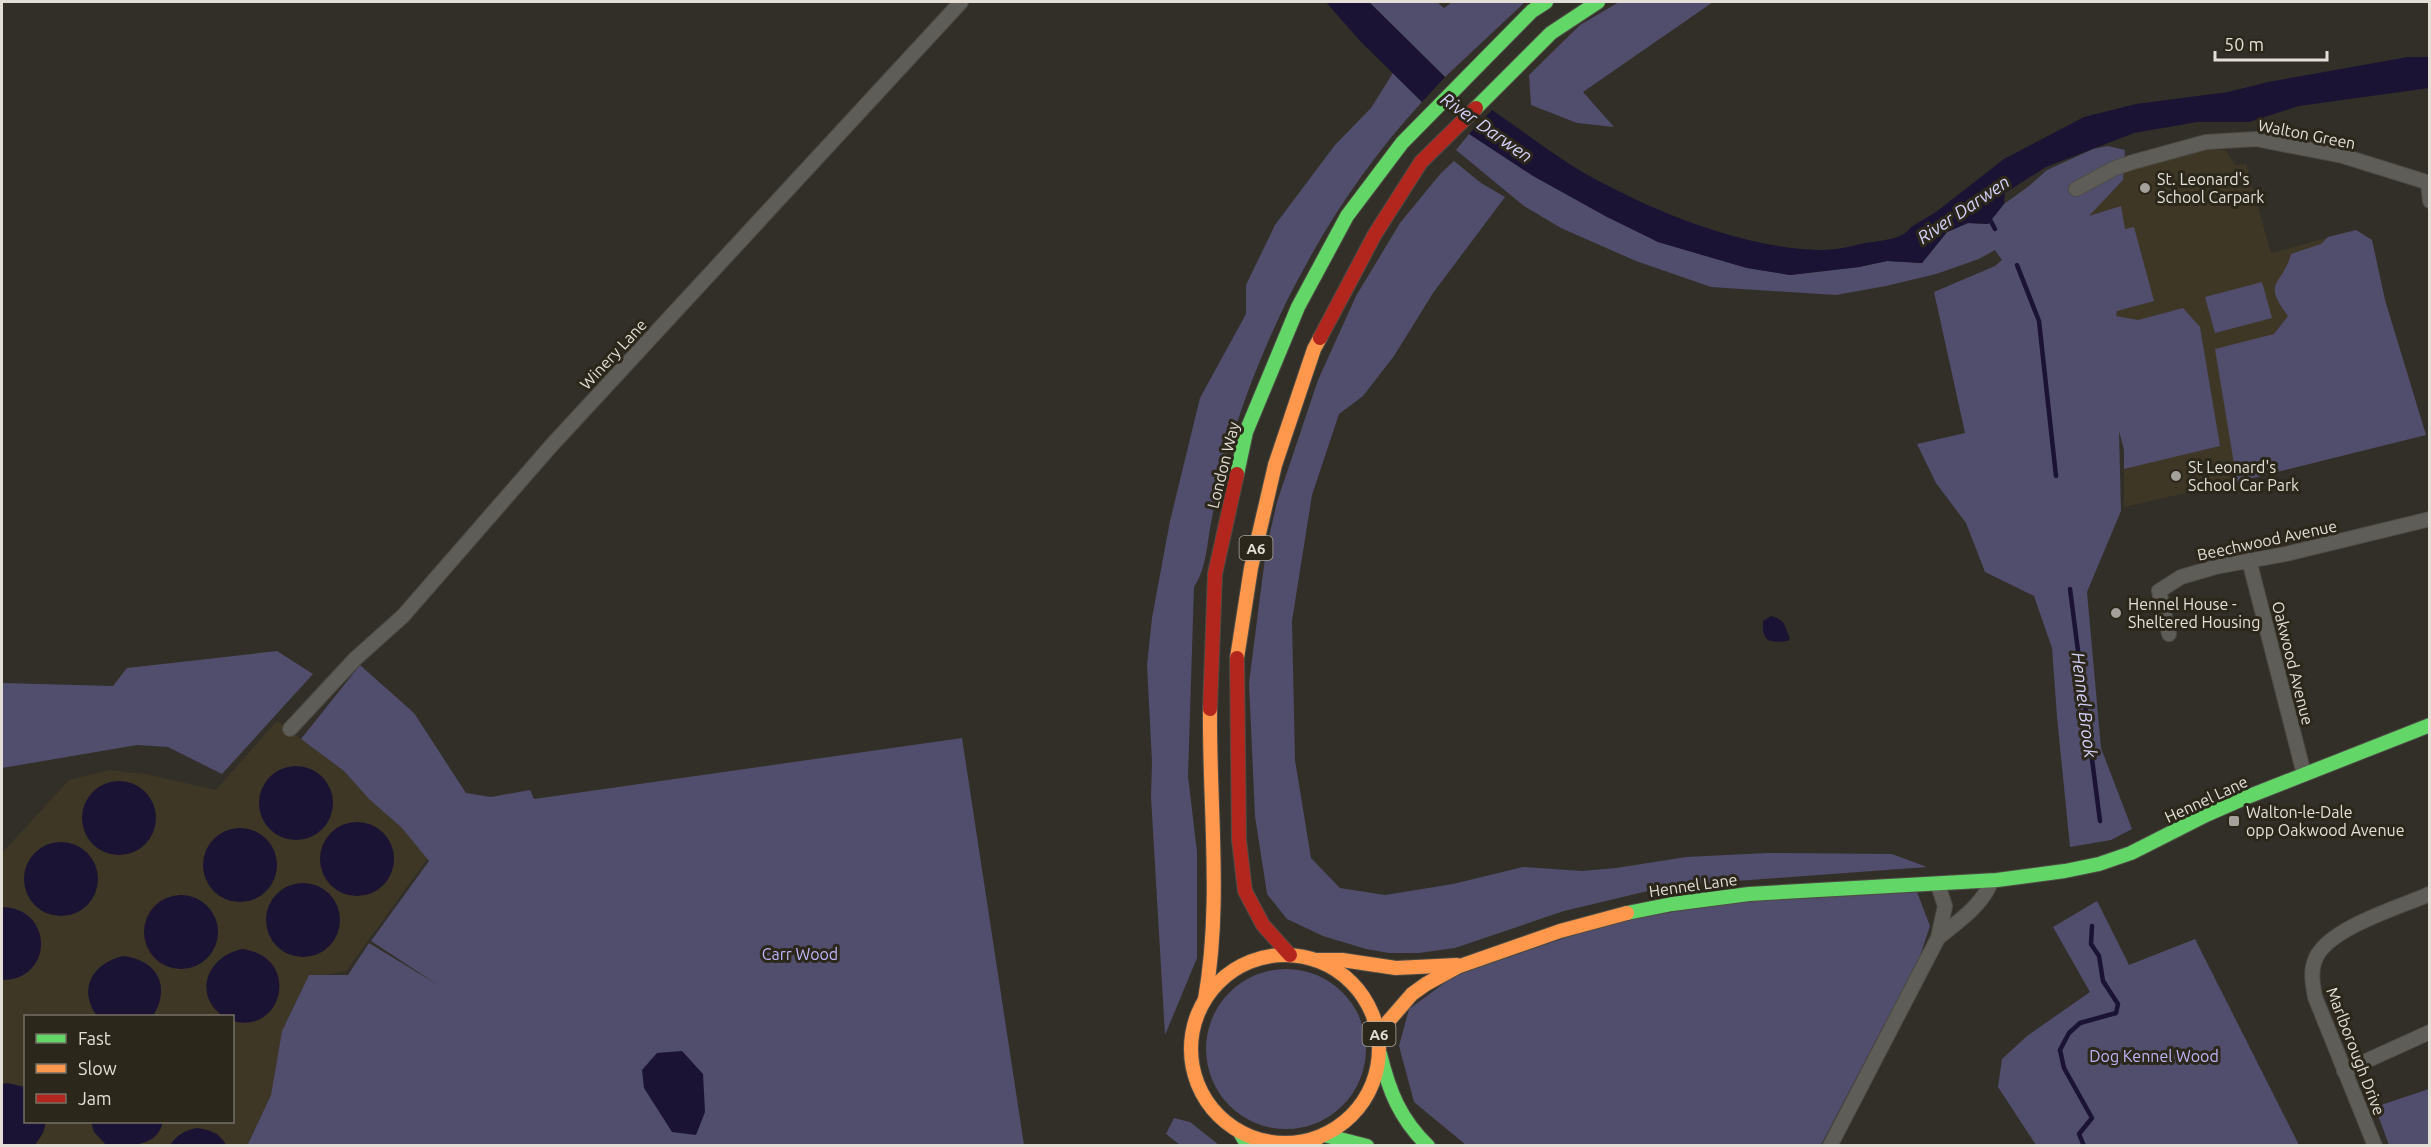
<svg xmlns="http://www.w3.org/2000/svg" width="2431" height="1147" font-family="Ubuntu,sans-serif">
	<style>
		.built { fill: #3e3725; fill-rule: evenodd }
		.green { fill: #514d6c }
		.water { fill: #1a1333 }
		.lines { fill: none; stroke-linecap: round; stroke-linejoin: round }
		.stream { stroke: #1a1333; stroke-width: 4.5 }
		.street-casing { stroke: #4e4c45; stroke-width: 16 }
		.fast-casing { stroke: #4e4c45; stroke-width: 16 }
		.slow-casing { stroke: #4e4c45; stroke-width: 16 }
		.jam-casing { stroke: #4e4c45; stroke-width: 16 }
		.street { stroke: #5f5d58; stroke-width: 14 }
		.fast { stroke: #63d668; stroke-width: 14 }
		.slow { stroke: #ff974d; stroke-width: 14 }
		.jam { stroke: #b3261e; stroke-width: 14 }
		.poi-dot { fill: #a5a19a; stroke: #2c271b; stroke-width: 2 }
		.labels { text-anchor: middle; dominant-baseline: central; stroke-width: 6; stroke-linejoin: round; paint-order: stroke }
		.shield { fill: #2c271b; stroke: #aca89f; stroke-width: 1.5 }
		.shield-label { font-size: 15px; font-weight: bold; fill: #e3dfd7 }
		.street-label { font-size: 16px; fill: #e3dfd7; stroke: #2c271b }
		.poi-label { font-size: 16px; fill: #e3dfd7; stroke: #2c271b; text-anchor: start }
		.park-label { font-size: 16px; fill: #beb6fc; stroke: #2c271b }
		.water-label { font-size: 18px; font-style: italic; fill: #d6d3fe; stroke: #2c271b }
	</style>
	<rect width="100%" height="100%" fill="#322f28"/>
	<g class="built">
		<path d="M 2206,149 L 2226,150 L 2235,165 L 2246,164 L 2271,253 L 2356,230 L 2372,240 L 2385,300 L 2426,435 L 2278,472 L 2124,507 L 2124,450 L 2083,193 L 2137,166 L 2167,157 Z"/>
		<path d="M 277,721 L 344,771 L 369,799 L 402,828 L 428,858 L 346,971 L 324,975 L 309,975 L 282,1031 L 271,1095 L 247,1145 L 2,1146 L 2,853 L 69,780 L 110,770 L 145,774 L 216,790 ZM 26,1016 L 232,1016 L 232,1122 L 26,1122 Z"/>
	</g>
	<g class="green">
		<path d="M 1369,2 L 1437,2 L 1444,8 L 1452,2 L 1525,2 L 1445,77 Z"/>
		<path d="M 1619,2 L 1713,2 L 1583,92 L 1614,127 L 1577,123 L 1531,105 L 1529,75 L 1580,25 Z"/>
		<path d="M 1393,73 L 1422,102 C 1333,198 1267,322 1229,448 C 1222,470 1216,495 1212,518 C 1207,541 1207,568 1194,587 L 1188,776 L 1197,852 L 1197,958 L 1165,1035 L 1151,797 L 1152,762 L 1147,665 L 1152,618 L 1170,521 L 1200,398 L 1246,314 L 1246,285 L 1275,225 L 1335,145 L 1371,108 Z"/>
		<path d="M 1469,134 L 1658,242 L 1747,268 L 1790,275 L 1859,267 L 1887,261 L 1922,263 L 1947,232 L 1968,223 L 1988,224 L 2004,204 L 2029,186 L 2047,170 L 2093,149 L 2108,146 L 2125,150 L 2123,180 L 2089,216 L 2121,206 L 2125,229 L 2134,227 L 2154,301 L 2117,311 L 2116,316 L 2138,320 L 2183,308 L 2200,327 L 2220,446 L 2124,469 L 2124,450 L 2119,431 L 2121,511 L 2087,592 L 2101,748 L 2132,829 L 2111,840 L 2070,847 L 2057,717 L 2052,648 L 2034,596 L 1985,572 L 1966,523 L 1936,483 L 1917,444 L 1965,433 L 1934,292 L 1995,266 L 2002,260 L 1995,250 L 1979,259 L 1936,274 L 1886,286 L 1836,295 L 1711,287 L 1636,261 L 1561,228 L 1524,206 L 1456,150 Z"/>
		<path d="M 1454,161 L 1481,183 L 1505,197 L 1433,293 L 1394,356 L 1363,396 L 1339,414 L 1312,495 L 1292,621 L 1295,760 L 1311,858 L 1340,888 L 1385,895 L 1453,884 L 1523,867 L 1582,871 L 1616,868 L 1686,857 L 1767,853 L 1892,854 L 1927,867 L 1669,886 L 1564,911 L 1455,948 L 1419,953 L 1389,953 L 1366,949 L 1323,936 L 1287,919 L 1267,894 L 1255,816 L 1249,683 L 1266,550 L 1277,502 L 1318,380 L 1356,296 L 1400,223 L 1441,173 Z"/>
		<path d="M 2356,230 L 2372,240 L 2385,300 L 2426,435 L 2237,482 L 2215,349 L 2274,334 L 2288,316 C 2261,280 2282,287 2291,254 L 2321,244 L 2328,237 Z"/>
		<path d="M 2262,282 L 2272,318 L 2215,333 L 2205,297 Z"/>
		<path d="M 277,651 L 313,674 L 222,774 L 168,747 L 137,745 L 2,768 L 2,683 L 113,686 L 127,668 Z"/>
		<path d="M 360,665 L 414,713 L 466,793 L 491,797 L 530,790 L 534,799 L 962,738 L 1024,1145 L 247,1146 L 271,1095 L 282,1031 L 309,975 L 348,975 L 369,943 L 438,985 L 371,941 L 429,861 L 402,828 L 369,799 L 344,771 L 301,739 Z"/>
		<path d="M 1917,892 L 1930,926 L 1920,956 L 1821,1145 L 1466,1145 L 1414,1102 L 1399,1046 L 1409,1009 L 1454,976 L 1611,922 L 1759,898 Z"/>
		<path d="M 2097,901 L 2129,965 L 2195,939 L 2299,1145 L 2036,1145 L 1998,1087 L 2002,1059 L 2027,1036 L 2090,992 L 2053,927 Z"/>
		<circle cx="1286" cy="1049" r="80"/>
		<path d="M 2429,1089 L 2429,1145 L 2389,1145 L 2375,1107 Z"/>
		<path d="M 1174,1118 L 1190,1122 L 1219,1145 L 1180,1145 L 1166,1134 Z"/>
	</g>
	<g class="water">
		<path d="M 1326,2 L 1369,2 L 1445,77 L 1422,102 L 1360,41 Z"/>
		<path d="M 2408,57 L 2429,57 L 2429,88 L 2299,106 L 2249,122 L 2197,122 L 2134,133 L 2046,167 L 2005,193 L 2004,204 L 1988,224 L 1968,223 L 1947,232 L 1922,263 L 1887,261 L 1859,267 L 1790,275 L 1747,268 L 1658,242 L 1607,217 L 1533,176 L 1469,134 L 1492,110 C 1526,133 1559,160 1595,179 C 1659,214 1750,250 1824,250 C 1837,250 1852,246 1865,243 C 1878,241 1903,240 1911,227 L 1936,212 L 2004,159 L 2084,117 L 2136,104 L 2228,92 L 2268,82 Z"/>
		<path d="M 1771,616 C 1788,621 1783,626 1790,638 L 1788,641 C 1769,643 1762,642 1763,621 Z"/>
		<circle cx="296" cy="803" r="37"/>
		<circle cx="119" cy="818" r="37"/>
		<circle cx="357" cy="859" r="37"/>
		<circle cx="240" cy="865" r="37"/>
		<circle cx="61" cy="879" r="37"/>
		<circle cx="303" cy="920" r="37"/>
		<circle cx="181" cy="932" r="37"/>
		<path d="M 2,907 C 54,908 54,980 2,980 Z"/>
		<path d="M 242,949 C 302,957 283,1035 233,1021 L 232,1016 L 223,1016 C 192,994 208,956 242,949 Z"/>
		<path d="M 123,956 C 158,960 171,987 153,1016 L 97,1016 C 77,989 93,963 123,956 Z"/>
		<path d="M 682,1051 L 703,1074 L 705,1112 L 696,1135 L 672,1132 L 644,1088 L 642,1070 L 657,1053 Z"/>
		<path d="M 7,1083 L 25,1087 L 26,1122 L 46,1122 L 43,1133 L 35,1145 L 2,1145 L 2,1084 Z"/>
		<path d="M 91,1122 L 163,1122 C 157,1147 132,1146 106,1145 L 94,1132 Z"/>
		<path d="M 196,1128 C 209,1129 220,1133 226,1145 L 170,1145 C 177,1135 184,1131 196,1128 Z"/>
	</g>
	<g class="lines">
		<g class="stream">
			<path d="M 1988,216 L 1995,229"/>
			<path d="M 2017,265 L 2039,321 L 2056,476"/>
			<path d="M 2070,589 L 2100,821"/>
			<path d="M 2084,1146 L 2079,1134 L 2092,1118 L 2064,1068 L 2060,1050 L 2069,1033 L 2080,1023 L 2116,1013 L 2118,1004 L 2103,981 L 2099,956 L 2091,944 L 2092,926"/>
		</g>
		<g class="street-casing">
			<g id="street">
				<path d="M 2428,183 L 2430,201"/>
				<path d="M 2076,189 L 2115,168 L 2133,162 L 2206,142 L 2256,139 L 2343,156 L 2430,183"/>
				<path d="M 2249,560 L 2304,774"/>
				<path d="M 2169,634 L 2159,591 L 2181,577 L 2215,567 L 2286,554 L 2430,519"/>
				<path d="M 290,729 L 355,659 L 403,616 L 551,446 L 961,2"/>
				<path d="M 1938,938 C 1957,922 1982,906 1991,882"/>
				<path d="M 2344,1071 L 2430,1032"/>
				<path d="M 1830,1146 L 1938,938 L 1945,906 L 1938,885"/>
				<path d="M 2375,1146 L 2315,997 C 2313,985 2310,973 2315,960 C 2326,929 2399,907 2430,894"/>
			</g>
		</g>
		<g class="fast-casing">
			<g id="fast">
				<path d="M 1476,108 L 1551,33 L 1598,2"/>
				<path d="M 1237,474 L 1246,432 L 1298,307 L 1347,216 L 1402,143 L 1532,11 L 1546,2"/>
				<path d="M 1627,913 L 1672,904 L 1749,894 L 1997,880 L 2065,871 L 2099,864 L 2131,853 L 2206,815 L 2247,797 L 2430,725"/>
				<path d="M 1380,1054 C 1389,1091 1400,1119 1428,1146"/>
				<path d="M 1239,1131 L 1248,1146"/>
				<path d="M 1324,1135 L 1367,1146"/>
			</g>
		</g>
		<g class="slow-casing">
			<g id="slow">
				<path d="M 1237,658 L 1251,568 L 1275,465 L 1314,349 L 1320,338"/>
				<circle cx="1285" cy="1049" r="94"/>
				<path d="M 1316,960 L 1342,960 L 1396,968 L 1457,965"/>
				<path d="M 1205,999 C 1222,904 1209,806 1210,709"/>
				<path d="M 1379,1032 L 1412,994 L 1426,984 L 1457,967 L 1560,931 L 1627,913"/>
				<path d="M 1309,1146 L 1319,1137"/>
			</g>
		</g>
		<g class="jam-casing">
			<g id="jam">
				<path d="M 1320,338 L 1375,234 L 1421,162 L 1476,108"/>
				<path d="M 1237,658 L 1239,840 L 1245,891 L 1263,925 L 1290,955"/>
				<path d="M 1210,709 L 1215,574 L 1237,474"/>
			</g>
		</g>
		<use href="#street" class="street"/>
		<use href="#fast" class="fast"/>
		<use href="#slow" class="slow"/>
		<use href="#jam" class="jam"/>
	</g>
	<g class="poi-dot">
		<circle cx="2145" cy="188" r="6"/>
		<circle cx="2176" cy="476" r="6"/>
		<circle cx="2116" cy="613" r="6"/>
		<rect x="2228" y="815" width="12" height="12" rx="3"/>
	</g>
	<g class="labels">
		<g class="shield">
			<rect x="1239.5" y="536" width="33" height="24" rx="4.5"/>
			<rect x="1362.5" y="1022" width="33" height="24" rx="4.5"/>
		</g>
		<g class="shield-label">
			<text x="1256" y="548">A6</text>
			<text x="1379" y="1034">A6</text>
		</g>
		<g class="street-label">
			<text transform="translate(2307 134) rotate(11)">Walton Green</text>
			<text transform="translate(613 354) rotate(-47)">Winery Lane</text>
			<text transform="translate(1223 465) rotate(-76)">London Way</text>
			<text transform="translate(2267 540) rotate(-12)">Beechwood Avenue</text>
			<text transform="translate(2293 663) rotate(76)">Oakwood Avenue</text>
			<text transform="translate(2206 799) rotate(-25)">Hennel Lane</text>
			<text transform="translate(1693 885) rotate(-8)">Hennel Lane</text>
			<text transform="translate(2356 1051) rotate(69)">Marlborough Drive</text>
		</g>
		<g class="poi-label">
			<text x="2157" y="179">St. Leonard's<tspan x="2157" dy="18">School Carpark</tspan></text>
			<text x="2188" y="467">St Leonard's<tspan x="2188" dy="18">School Car Park</tspan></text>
			<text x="2128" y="604">Hennel House -<tspan x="2128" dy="18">Sheltered Housing</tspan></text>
			<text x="2246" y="812">Walton-le-Dale<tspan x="2246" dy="18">opp Oakwood Avenue</tspan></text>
		</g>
		<g class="park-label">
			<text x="800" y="954">Carr Wood</text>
			<text x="2154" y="1056">Dog Kennel Wood</text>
		</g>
		<g class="water-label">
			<text transform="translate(1487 127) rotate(35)">River Darwen</text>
			<text transform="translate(1963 209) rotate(-34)">River Darwen</text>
			<text transform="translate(2085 705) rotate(83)">Hennel Brook</text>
		</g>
	</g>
	<rect width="2431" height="1147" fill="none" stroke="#e3dfd7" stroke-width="6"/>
	<rect x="24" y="1015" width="210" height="108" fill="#2c271b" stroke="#757166" stroke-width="1.5"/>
	<rect x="36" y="1034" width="30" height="9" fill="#63d668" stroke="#757166" stroke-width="1.5"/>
	<text x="78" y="1045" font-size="18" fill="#e3dfd7">Fast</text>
	<rect x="36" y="1064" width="30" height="9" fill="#ff974d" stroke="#757166" stroke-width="1.5"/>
	<text x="78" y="1075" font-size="18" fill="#e3dfd7">Slow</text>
	<rect x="36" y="1094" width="30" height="9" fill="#b3261e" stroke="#757166" stroke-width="1.5"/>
	<text x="78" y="1105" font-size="18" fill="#e3dfd7">Jam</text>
	<path d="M2215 51v9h112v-9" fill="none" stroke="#e3dfd7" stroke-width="3"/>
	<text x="2224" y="51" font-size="18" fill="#e3dfd7" stroke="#2c271b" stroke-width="4.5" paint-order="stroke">50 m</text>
</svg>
